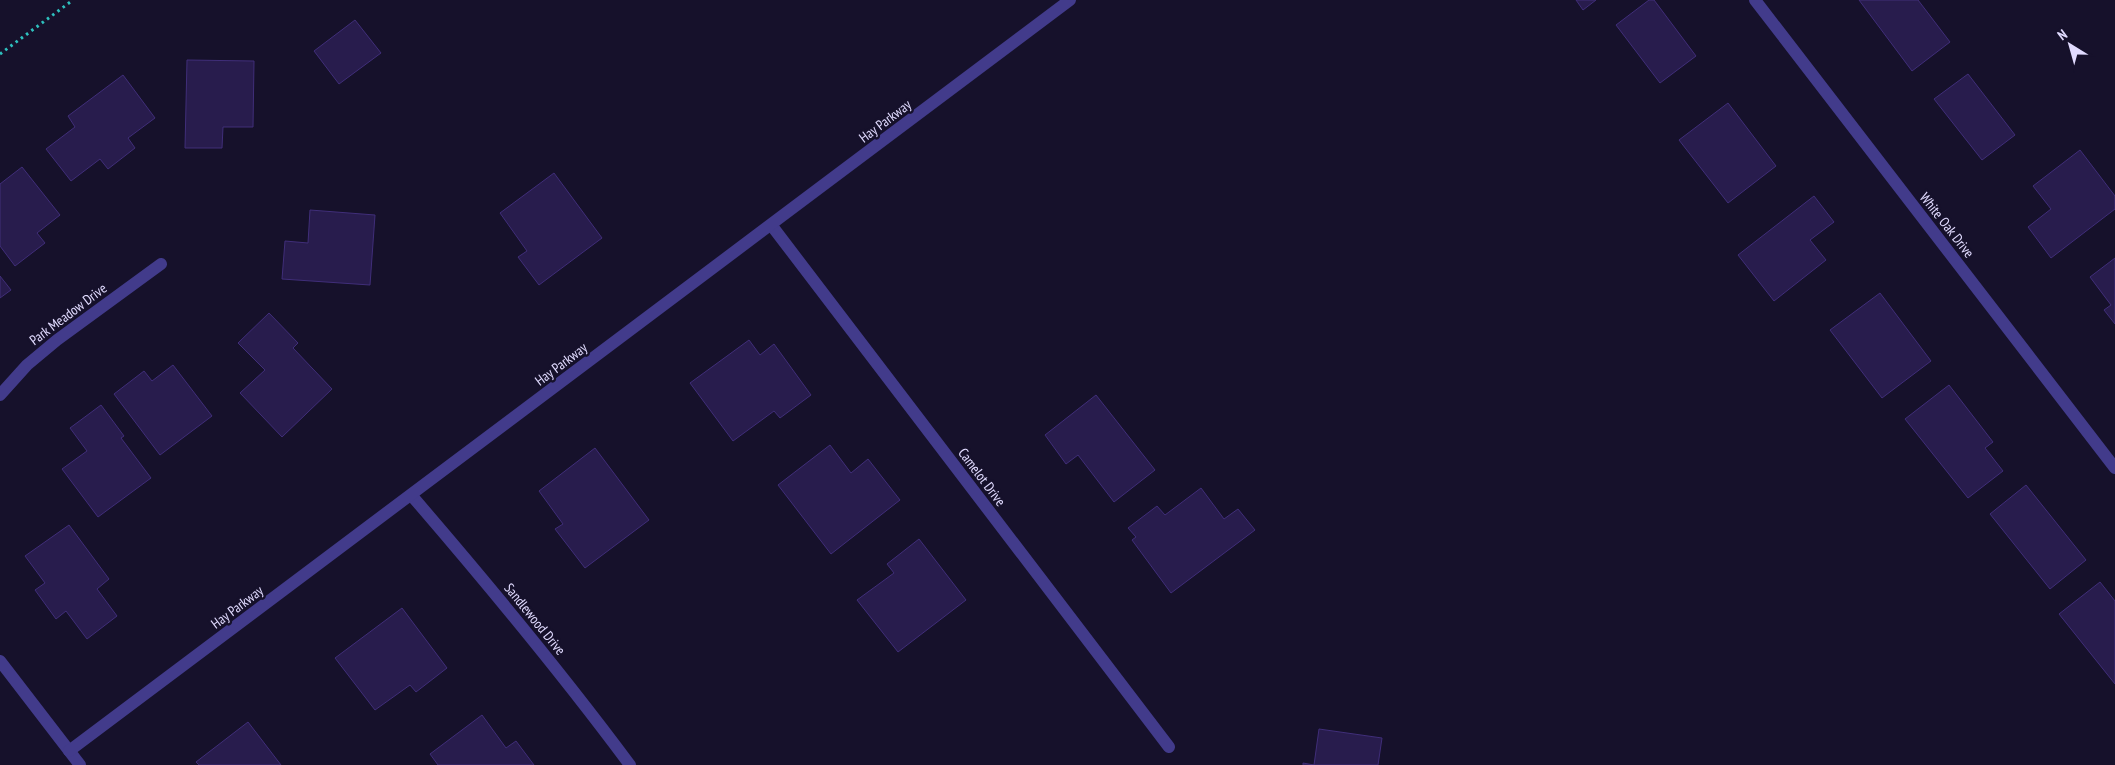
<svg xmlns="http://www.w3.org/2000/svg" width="2115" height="765" font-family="'PT Sans Narrow',sans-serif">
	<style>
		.building { fill: #281c4d; stroke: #402e79 }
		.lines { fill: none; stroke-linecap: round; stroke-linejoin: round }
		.path { stroke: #2ec0be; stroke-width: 3; stroke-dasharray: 2.5 4; stroke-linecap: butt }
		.minor { stroke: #423b8b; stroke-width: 12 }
		.labels { text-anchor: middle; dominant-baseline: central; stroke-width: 5; stroke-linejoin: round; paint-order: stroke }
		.street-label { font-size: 14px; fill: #e1dbff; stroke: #16112b }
	</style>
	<rect width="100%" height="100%" fill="#16112b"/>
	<g class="building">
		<path d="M 1576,0 L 1596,0 L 1583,10 Z"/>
		<path d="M 1649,0 L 1654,0 L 1696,56 L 1660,83 L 1616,25 Z"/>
		<path d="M 1859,0 L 1918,0 L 1950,42 L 1912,71 Z"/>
		<path d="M 355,20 L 381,53 L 339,84 L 314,51 Z"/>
		<path d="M 187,60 L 254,61 L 253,127 L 223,127 L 222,148 L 185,148 Z"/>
		<path d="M 1968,74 L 2015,135 L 1982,160 L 1934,99 Z"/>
		<path d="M 123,75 L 155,118 L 128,138 L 135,148 L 108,169 L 100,159 L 71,181 L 46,149 L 75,127 L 68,116 Z"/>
		<path d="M 1728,103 L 1776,166 L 1728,203 L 1679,140 Z"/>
		<path d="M 2080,150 L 2115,196 L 2115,209 L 2051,258 L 2028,227 L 2051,209 L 2033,186 Z"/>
		<path d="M 22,167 L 60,215 L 37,233 L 45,243 L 15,266 L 0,246 L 0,184 Z"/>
		<path d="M 554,173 L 602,238 L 539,285 L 518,257 L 527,251 L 500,213 Z"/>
		<path d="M 1814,196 L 1834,222 L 1810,240 L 1826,260 L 1774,301 L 1738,255 Z"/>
		<path d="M 310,210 L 375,215 L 370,285 L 282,279 L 285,241 L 308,243 Z"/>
		<path d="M 2115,258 L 2115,324 L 2104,310 L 2111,305 L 2090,277 Z"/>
		<path d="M 0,276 L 11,290 L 0,298 Z"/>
		<path d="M 1880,293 L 1931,361 L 1882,398 L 1830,330 Z"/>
		<path d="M 269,313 L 298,343 L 293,348 L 332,389 L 282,437 L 240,393 L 265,370 L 238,343 Z"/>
		<path d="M 749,340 L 760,355 L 774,344 L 811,395 L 780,418 L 774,411 L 733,441 L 690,383 Z"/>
		<path d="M 173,365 L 212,416 L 160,455 L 114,394 L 144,371 L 152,381 Z"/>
		<path d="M 1949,385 L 1993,442 L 1985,448 L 2003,471 L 1968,498 L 1905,419 Z"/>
		<path d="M 1096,395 L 1155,470 L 1114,502 L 1078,455 L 1066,464 L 1045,435 Z"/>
		<path d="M 101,405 L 124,436 L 121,438 L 151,478 L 98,517 L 62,469 L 87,451 L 70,428 Z"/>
		<path d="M 830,445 L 851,473 L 868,459 L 900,500 L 831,554 L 778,485 Z"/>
		<path d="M 595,448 L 649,520 L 585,568 L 555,529 L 563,524 L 539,491 Z"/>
		<path d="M 2026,485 L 2086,560 L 2050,589 L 1990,514 Z"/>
		<path d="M 1201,488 L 1224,519 L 1238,509 L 1255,530 L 1171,593 L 1132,540 L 1136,537 L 1128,528 L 1157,506 L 1165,515 Z"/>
		<path d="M 69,525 L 109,579 L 97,589 L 117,616 L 87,639 L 66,611 L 56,619 L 35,590 L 45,583 L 25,556 Z"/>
		<path d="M 919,539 L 966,600 L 898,652 L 857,600 L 894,573 L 887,564 Z"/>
		<path d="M 2100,582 L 2115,601 L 2115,684 L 2059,614 Z"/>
		<path d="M 402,608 L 447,668 L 416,692 L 410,685 L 375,710 L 335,658 Z"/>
		<path d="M 482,715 L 506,748 L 516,741 L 534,765 L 438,765 L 430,754 Z"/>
		<path d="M 248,722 L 281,765 L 199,765 L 196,762 Z"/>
		<path d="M 1319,729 L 1382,738 L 1378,765 L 1303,765 L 1303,763 L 1314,765 Z"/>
	</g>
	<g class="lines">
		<path class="path" d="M 0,54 L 73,0"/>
		<g class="minor">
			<path d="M 1755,0 L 2115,468"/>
			<path d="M 772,226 L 1169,747"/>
			<path d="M 0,395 L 27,365 L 57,340 L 161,264"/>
			<path d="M 412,496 C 487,583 561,672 630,765"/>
			<path d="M 0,661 L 80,765"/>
			<path d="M 69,751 L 1070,0"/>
		</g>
	</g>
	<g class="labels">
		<g class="street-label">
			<text transform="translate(885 121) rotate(-37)">Hay Parkway</text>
			<text transform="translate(1947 225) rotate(52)">White Oak Drive</text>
			<text transform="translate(68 314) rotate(-37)">Park Meadow Drive</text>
			<text transform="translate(561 364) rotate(-37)">Hay Parkway</text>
			<text transform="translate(982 477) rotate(53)">Camelot Drive</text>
			<text transform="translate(237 607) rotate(-37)">Hay Parkway</text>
			<text transform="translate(535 619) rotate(51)">Sandlewood Drive</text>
		</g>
	</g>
	<g transform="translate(2070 45) rotate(323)" stroke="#16112b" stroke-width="4" paint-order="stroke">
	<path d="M0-4L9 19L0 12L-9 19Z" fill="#e1dbff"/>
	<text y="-8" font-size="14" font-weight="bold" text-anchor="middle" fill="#e1dbff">N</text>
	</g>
</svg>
